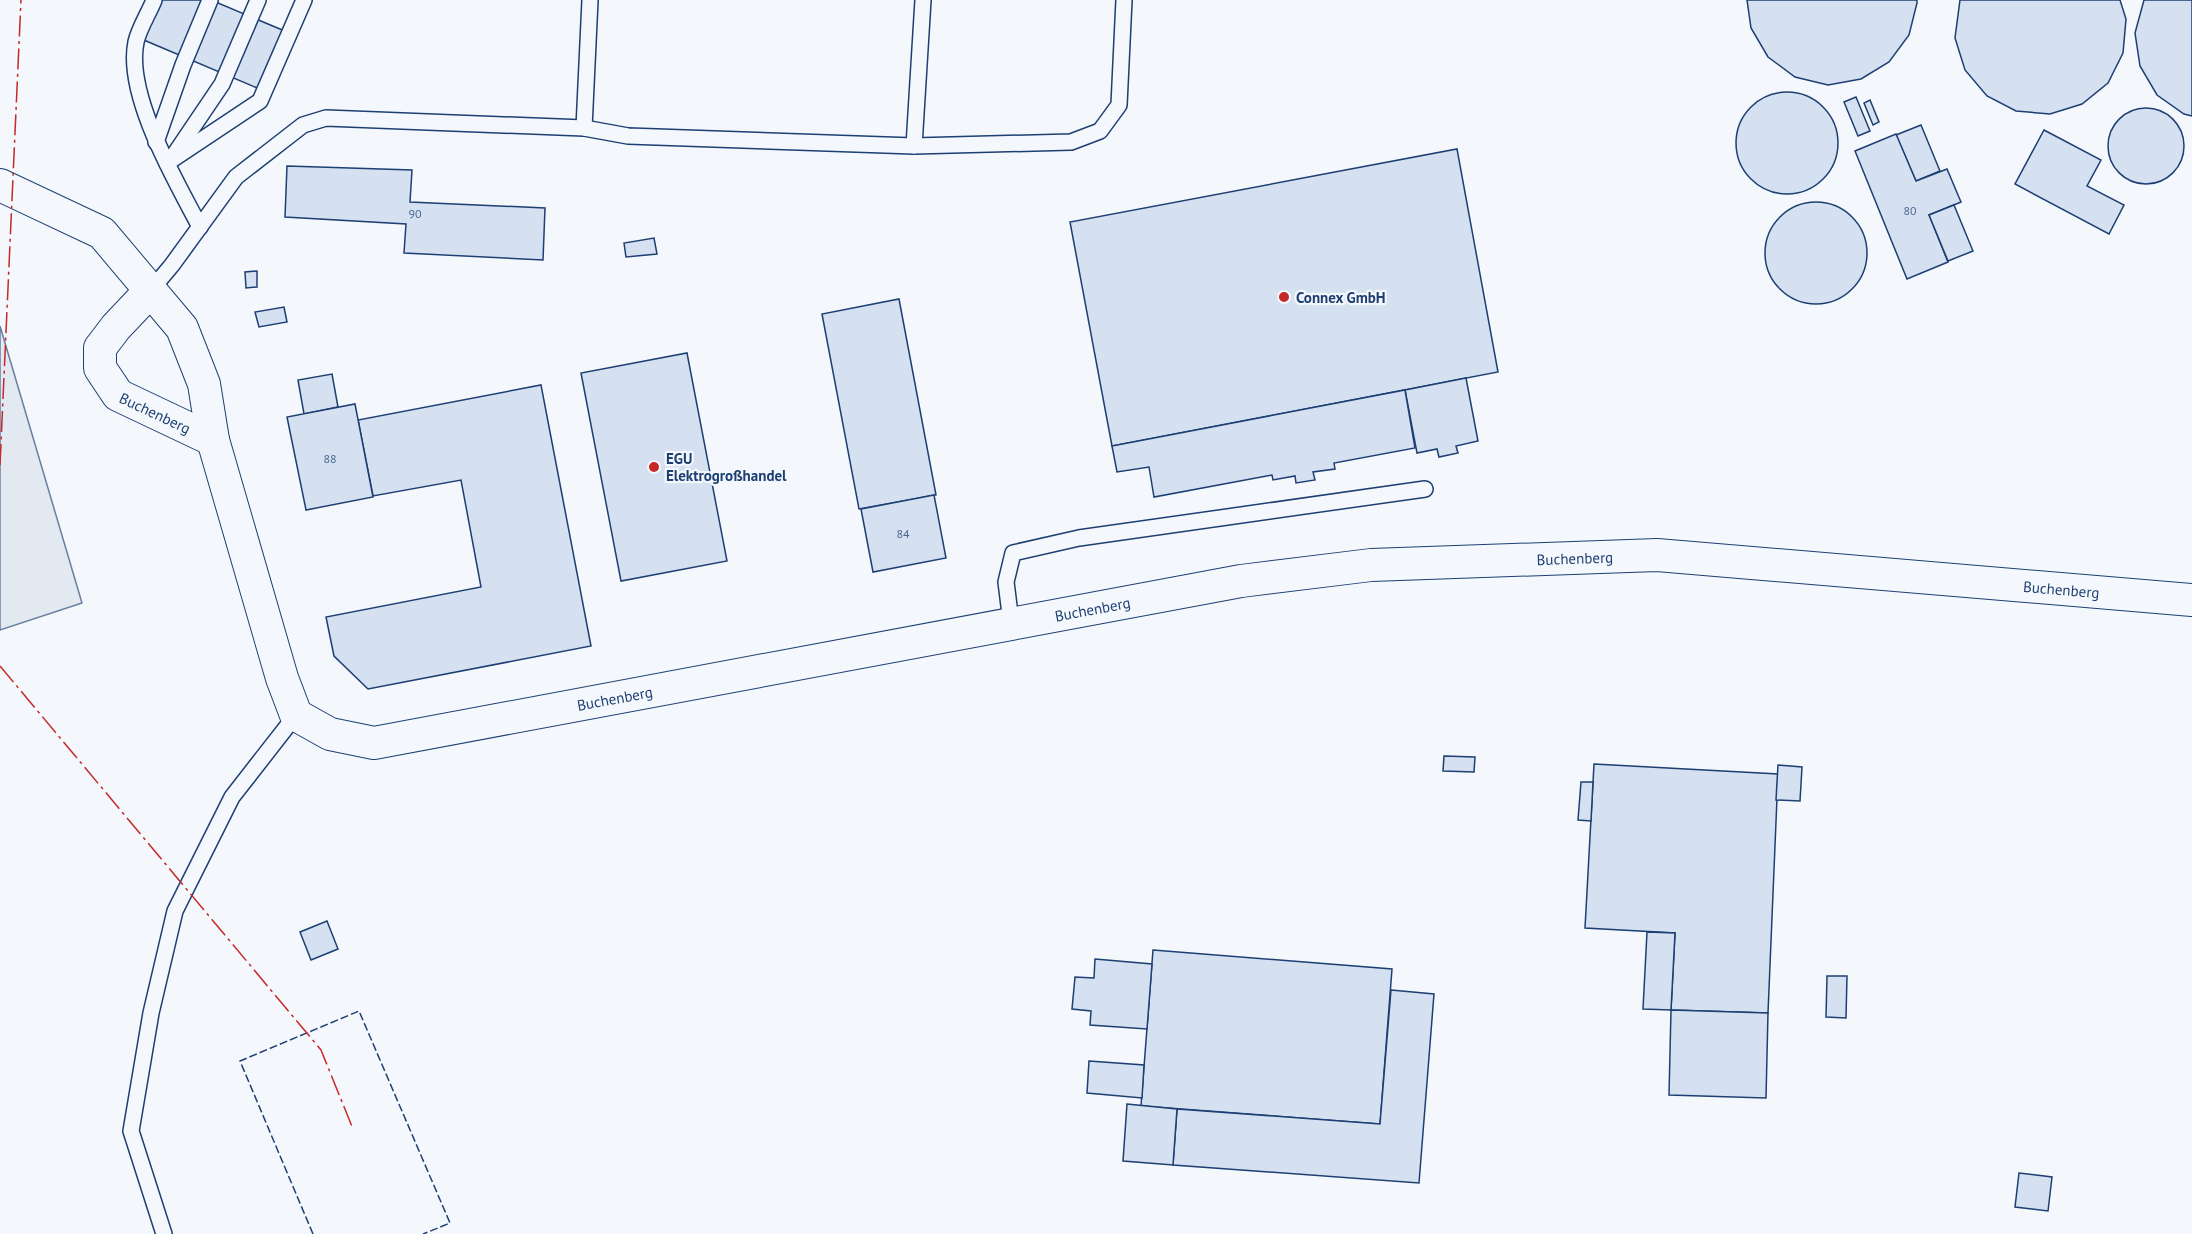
<svg xmlns="http://www.w3.org/2000/svg" width="2192" height="1234" font-family="'PT Sans',sans-serif">
	<style>
		.green { fill: #e3e9f0; stroke: #687fa3; stroke-width: 1.5 }
		.building { fill: #d5e0f0; stroke: #1d3f73; stroke-width: 1.5 }
		.lines { fill: none; stroke-linecap: round; stroke-linejoin: round }
		.lane-casing { stroke: #1d3f73; stroke-width: 18 }
		.street-casing { stroke: #1d3f73; stroke-width: 34 }
		.lane { stroke: #f4f7fb; stroke-width: 15 }
		.street { stroke: #f4f7fb; stroke-width: 32 }
		.fence { stroke: #1d3f73; stroke-width: 1.5; stroke-dasharray: 8 3; stroke-linecap: butt }
		.power { stroke: #c62828; stroke-width: 1.5; stroke-dasharray: 21 4.5 3 4.5; stroke-linecap: butt }
		.poi-dot { fill: #c62828; stroke: #f4f7fb; stroke-width: 2 }
		.labels { text-anchor: middle; dominant-baseline: central; stroke-width: 4.5; stroke-linejoin: round; paint-order: stroke }
		.number-label { font-size: 12px; fill: #4b6792 }
		.poi-label { font-size: 15px; font-weight: bold; fill: #1d3f73; stroke: #f4f7fb; text-anchor: start }
		.street-label { font-size: 15px; fill: #1d3f73; stroke: #f4f7fb }
	</style>
	<rect width="100%" height="100%" fill="#f4f7fb"/>
	<path class="green" d="M 0,326 L 82,603 L 0,630 Z"/>
	<g class="building">
		<path d="M 146,0 L 211,0 L 287,32 L 262,90 L 132,35 Z"/>
		<path d="M 1747,0 L 1917,0 L 1917,3 L 1909,35 L 1889,62 L 1861,79 L 1828,85 L 1795,77 L 1768,57 L 1751,28 Z"/>
		<path d="M 1960,0 L 2120,0 L 2126,19 L 2123,53 L 2108,83 L 2082,104 L 2050,114 L 2016,111 L 1987,96 L 1965,70 L 1955,38 Z"/>
		<path d="M 2144,0 L 2192,0 L 2192,116 L 2184,114 L 2157,95 L 2140,66 L 2135,33 Z"/>
		<circle cx="1787" cy="143" r="51"/>
		<path d="M 1856,97 L 1870,131 L 1858,136 L 1844,102 Z"/>
		<path d="M 1870,100 L 1879,122 L 1873,125 L 1864,103 Z"/>
		<circle cx="2146" cy="146" r="38"/>
		<path d="M 1921,125 L 1940,171 L 1916,181 L 1896,135 Z"/>
		<path d="M 2044,130 L 2101,160 L 2087,186 L 2124,205 L 2109,234 L 2015,184 Z"/>
		<path d="M 1896,134 L 1916,181 L 1947,169 L 1961,202 L 1929,215 L 1948,262 L 1907,279 L 1855,151 Z"/>
		<path d="M 1457,149 L 1498,372 L 1112,446 L 1070,222 Z"/>
		<path d="M 287,166 L 412,170 L 410,202 L 545,208 L 543,260 L 404,253 L 406,224 L 285,217 Z"/>
		<circle cx="1816" cy="253" r="51"/>
		<path d="M 1954,205 L 1973,251 L 1948,261 L 1929,215 Z"/>
		<path d="M 654,238 L 657,254 L 626,257 L 624,243 Z"/>
		<path d="M 257,271 L 257,287 L 246,288 L 245,272 Z"/>
		<path d="M 899,299 L 936,495 L 859,509 L 822,314 Z"/>
		<path d="M 284,307 L 287,322 L 259,327 L 255,312 Z"/>
		<path d="M 687,353 L 727,561 L 621,581 L 581,373 Z"/>
		<path d="M 332,374 L 338,407 L 304,414 L 298,380 Z"/>
		<path d="M 1466,378 L 1478,441 L 1456,446 L 1458,453 L 1439,457 L 1437,449 L 1417,453 L 1405,390 Z"/>
		<path d="M 541,385 L 591,646 L 368,689 L 334,656 L 326,617 L 481,587 L 461,480 L 373,496 L 358,420 Z"/>
		<path d="M 1405,390 L 1415,448 L 1334,463 L 1335,469 L 1313,472 L 1315,480 L 1296,483 L 1295,476 L 1273,480 L 1272,475 L 1154,497 L 1149,467 L 1117,472 L 1112,446 Z"/>
		<path d="M 355,404 L 373,497 L 306,510 L 287,417 Z"/>
		<path d="M 934,495 L 946,558 L 873,572 L 861,509 Z"/>
		<path d="M 1444,756 L 1475,757 L 1474,772 L 1443,771 Z"/>
		<path d="M 1594,764 L 1778,774 L 1768,1013 L 1671,1010 L 1675,933 L 1585,928 Z"/>
		<path d="M 1778,765 L 1802,767 L 1800,801 L 1776,800 Z"/>
		<path d="M 1581,782 L 1593,782 L 1591,821 L 1578,820 Z"/>
		<path d="M 327,921 L 338,949 L 311,960 L 300,932 Z"/>
		<path d="M 1647,932 L 1675,933 L 1671,1010 L 1643,1009 Z"/>
		<path d="M 1153,950 L 1392,969 L 1380,1124 L 1141,1106 Z"/>
		<path d="M 1095,959 L 1152,964 L 1147,1029 L 1090,1025 L 1091,1011 L 1072,1009 L 1075,977 L 1094,978 Z"/>
		<path d="M 1827,976 L 1847,976 L 1846,1018 L 1826,1017 Z"/>
		<path d="M 1391,990 L 1434,994 L 1419,1183 L 1173,1165 L 1177,1109 L 1380,1124 Z"/>
		<path d="M 1671,1010 L 1768,1013 L 1766,1098 L 1669,1095 Z"/>
		<path d="M 1089,1061 L 1144,1065 L 1142,1098 L 1087,1093 Z"/>
		<path d="M 1127,1104 L 1177,1109 L 1173,1165 L 1123,1161 Z"/>
		<path d="M 2019,1173 L 2052,1177 L 2048,1211 L 2015,1207 Z"/>
	</g>
	<g class="lines">
		<g class="lane-casing">
			<g id="lane">
				<path d="M 154,0 C 149,13 139,28 136,42 C 125,95 176,181 200,227"/>
				<path d="M 584,128 L 590,0"/>
				<path d="M 156,142 L 183,65 L 210,0"/>
				<path d="M 914,146 L 923,0"/>
				<path d="M 174,155 L 222,84 L 258,0"/>
				<path d="M 167,163 L 260,101 L 304,0"/>
				<path d="M 151,290 L 172,265 L 236,177 L 303,125 L 326,118 L 584,128 L 628,136 L 914,146 L 1071,142 L 1100,131 L 1119,105 L 1124,0"/>
				<path d="M 1011,622 L 1006,582 L 1013,553 L 1079,538 L 1425,489"/>
				<path d="M 164,1234 L 131,1131 L 151,1013 L 175,911 L 232,797 L 296,715"/>
			</g>
		</g>
		<g class="street-casing">
			<g id="street">
				<path id="s1" d="M 0,185 L 102,233 L 182,328 L 204,384 L 213,440 L 282,678 L 296,715 L 330,734 L 374,743 L 1241,581 L 1371,565 L 1657,555 L 2192,600"/>
				<path id="s2" d="M 151,290 L 116,327 L 100,348 L 100,368 L 118,395 L 213,440"/>
			</g>
		</g>
		<use href="#lane" class="lane"/>
		<use href="#street" class="street"/>
		<path class="fence" d="M 313,1234 L 240,1061 L 359,1011 L 450,1223 L 423,1234"/>
		<g class="power">
			<path d="M 0,465 L 21,0"/>
			<path d="M 0,666 L 321,1050 L 353,1129"/>
		</g>
	</g>
	<g class="poi-dot">
		<circle cx="1284" cy="297" r="6"/>
		<circle cx="654" cy="467" r="6"/>
	</g>
	<g class="labels">
		<g class="number-label">
			<text x="1910" y="210">80</text>
			<text x="415" y="213">90</text>
			<text x="330" y="458">88</text>
			<text x="903" y="533">84</text>
		</g>
		<g class="poi-label">
			<text x="1296" y="297">Connex GmbH</text>
			<text x="666" y="458">EGU<tspan x="666" dy="17">Elektrogroßhandel</tspan></text>
		</g>
		<g class="street-label">
			<text stroke="none"><textPath href="#s2" startOffset="171">Buchenberg</textPath></text>
			<text stroke="none"><textPath href="#s1" startOffset="1942">Buchenberg</textPath></text>
			<text stroke="none"><textPath href="#s1" startOffset="2430">Buchenberg</textPath></text>
			<text stroke="none"><textPath href="#s1" startOffset="1456">Buchenberg</textPath></text>
			<text stroke="none"><textPath href="#s1" startOffset="970">Buchenberg</textPath></text>
		</g>
	</g>
</svg>
